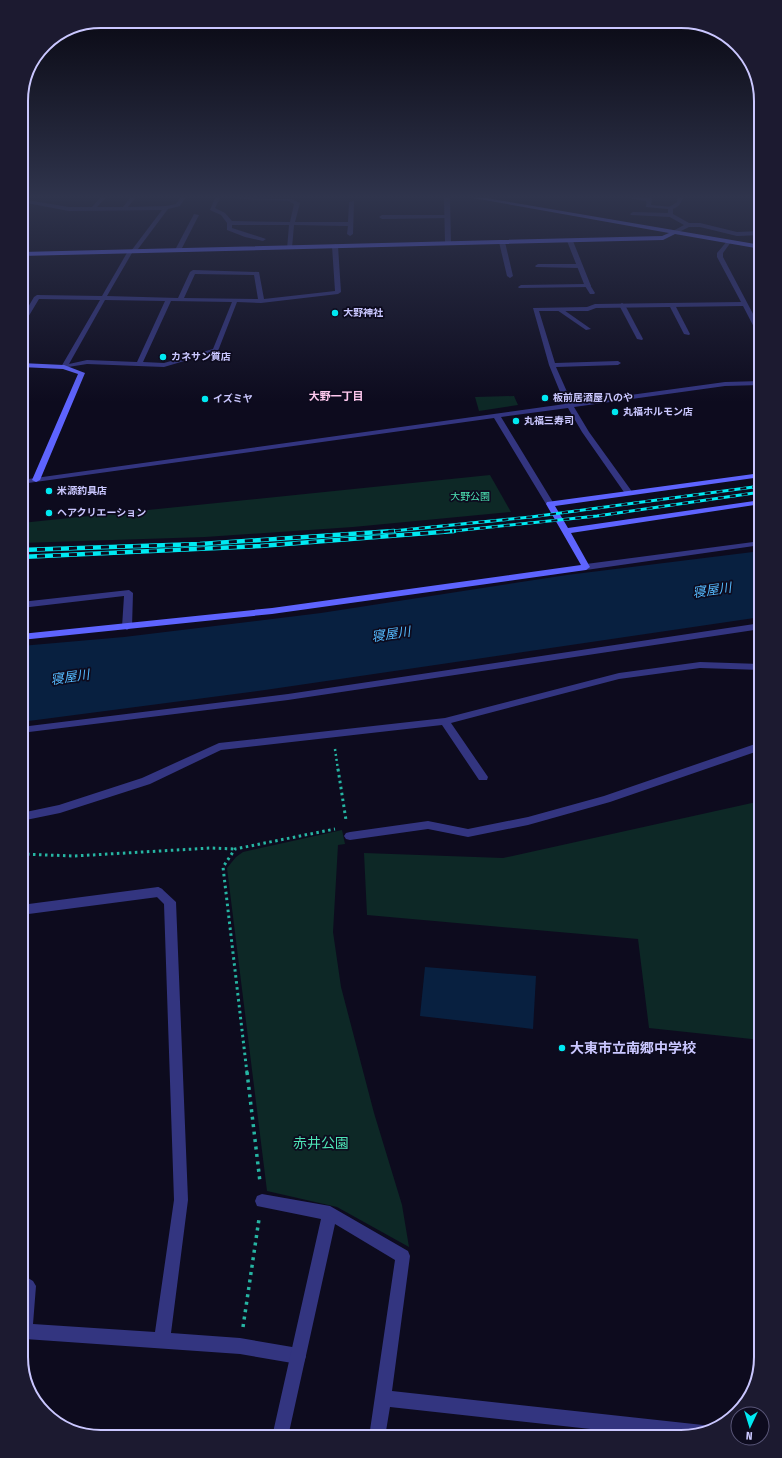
<svg xmlns="http://www.w3.org/2000/svg" width="782" height="1458" font-family="'Fira Sans Condensed','Noto Sans JP',sans-serif">
	<style>
		.green { fill: #0d2826 }
		.water { fill: #082040 }
		.lines { fill: none; stroke-linecap: round; stroke-linejoin: round }
		.path-far2 { stroke: #26b5a3; stroke-width: 2.5; stroke-dasharray: 2 3; stroke-linecap: butt }
		.path-far1 { stroke: #26b5a3; stroke-width: 3; stroke-dasharray: 2.5 3.5; stroke-linecap: butt }
		.path { stroke: #26b5a3; stroke-width: 3.5; stroke-dasharray: 3 4.5; stroke-linecap: butt }
		.lane { fill: #333580; fill-rule: evenodd }
		.street { fill: #333580; fill-rule: evenodd }
		.secondary { fill: #5e64ff; fill-rule: evenodd }
		.rail-far1-casing { stroke: #00e9f2; stroke-width: 3 }
		.rail-casing { stroke: #00e9f2; stroke-width: 4.5 }
		.rail-far1 { stroke: #0d0b1e; stroke-width: 2; stroke-dasharray: 6; stroke-linecap: butt }
		.rail { stroke: #0d0b1e; stroke-width: 3; stroke-dasharray: 8; stroke-linecap: butt }
		.poi-dot { fill: #00e9f2; stroke: #0d0b1e; stroke-width: 1.5 }
		.labels { text-anchor: middle; dominant-baseline: central; stroke-width: 3.5; stroke-linejoin: round; paint-order: stroke }
		.far-poi-label { font-size: 10px; font-weight: bold; fill: #cac7ff; stroke: #0d0b1e; text-anchor: start }
		.far-park-label { font-size: 10px; fill: #4ee5b6; stroke: #0d0b1e }
		.far-neighbourhood-label { font-size: 11px; font-weight: bold; fill: #ffc9ef; stroke: #0d0b1e }
		.water-label { font-size: 13px; font-style: italic; fill: #5bf; stroke: #0d0b1e }
		.near-poi-label { font-size: 14px; font-weight: bold; fill: #cac7ff; stroke: #0d0b1e; text-anchor: start }
		.near-park-label { font-size: 14px; fill: #4ee5b6; stroke: #0d0b1e }
		.rim { fill: none; stroke: #cac7ff; stroke-width: 2 }
	</style>
	<rect width="100%" height="100%" fill="#0d0b1e"/>
	<g class="green">
		<path d="M 514,396 L 518,405 L 479,411 L 475,397 Z"/>
		<path d="M 490,475 L 511,512 L 353,527 L 205,537 L 21,543 L 21,523 Z"/>
		<path d="M 761,801 L 761,1040 L 649,1028 L 638,939 L 367,915 L 364,853 L 503,858 Z"/>
		<path d="M 342,830 L 345,844 L 338,845 L 333,932 L 341,987 L 374,1113 L 402,1205 L 409,1247 L 337,1207 L 267,1191 L 227,868 L 236,857 L 243,852 Z"/>
	</g>
	<g class="water">
		<path d="M 761,551 L 761,617 L 265,690 L 21,722 L 21,646 L 124,637 L 321,613 L 567,575 Z"/>
		<path d="M 425,967 L 536,976 L 533,1029 L 420,1016 Z"/>
	</g>
	<g class="lines">
		<path class="path-far2" d="M 335,749 L 338,770"/>
		<g class="path-far1">
			<path d="M 338,769 L 346,820"/>
			<path d="M 21,854 L 74,856 L 211,848 L 235,849"/>
			<path d="M 247,1073 L 223,867 L 235,849 L 335,829"/>
		</g>
		<g class="path">
			<path d="M 247,1072 L 260,1182"/>
			<path d="M 243,1327 L 259,1219"/>
		</g>
		<g class="lane">
			<path d="M 630,198 L 647,198 L 652,200 L 649,202 Z"/>
			<path d="M 678,198 L 683,198 C 681,204 676,210 669,209 L 669,207 L 677,202 Z"/>
			<path d="M 633,212 L 670,213 L 673,215 L 670,217 L 631,215 L 630,214 Z"/>
			<path d="M 447,215 L 450,217 L 449,218 L 382,219 L 379,217 L 382,215 Z"/>
			<path d="M 502,240 L 505,242 L 513,276 L 510,278 L 507,276 L 499,242 Z"/>
			<path d="M 538,264 L 580,264 L 583,266 L 580,268 L 536,267 L 535,266 Z"/>
			<path d="M 586,285 L 590,285 L 595,293 L 594,294 L 590,294 L 585,286 Z"/>
			<path d="M 622,303 L 625,305 L 643,339 L 642,340 L 637,339 L 619,305 Z"/>
			<path d="M 672,303 L 675,305 L 690,334 L 689,335 L 684,334 L 669,305 Z"/>
			<path d="M 557,308 L 561,308 L 591,329 L 586,330 L 557,310 Z"/>
			<path d="M 158,887 L 162,889 L 176,902 L 188,1200 L 171,1333 L 240,1338 L 298,1348 L 304,1350 L 306,1356 L 304,1362 L 298,1364 L 240,1354 L 25,1339 L 21,1337 L 21,1278 L 28,1278 L 33,1281 L 36,1286 L 33,1324 L 155,1332 L 174,1200 L 164,904 L 152,892 L 154,889 Z"/>
		</g>
		<g class="street">
			<path d="M 100,198 L 105,198 L 97,207 L 123,207 L 130,198 L 135,198 L 128,207 L 166,206 L 176,204 L 180,198 L 185,198 L 180,206 L 168,209 L 135,253 L 132,253 L 107,296 L 178,298 L 190,272 L 193,270 L 259,272 L 264,299 L 335,291 L 332,246 L 335,244 L 338,246 L 341,292 L 338,294 L 261,303 L 237,302 L 218,351 L 164,367 L 87,364 L 62,368 L 61,367 L 100,300 L 39,299 L 24,324 L 21,326 L 21,319 L 34,297 L 37,295 L 102,296 L 128,251 L 131,251 L 162,210 L 69,211 L 21,202 L 21,199 L 69,207 L 92,207 ZM 195,274 L 254,275 L 258,299 L 184,298 ZM 105,300 L 165,301 L 137,362 L 87,360 L 69,364 ZM 171,301 L 232,302 L 213,349 L 164,363 L 143,362 Z"/>
			<path d="M 215,198 L 220,198 L 215,208 L 225,213 L 232,221 L 290,222 L 294,204 L 289,201 L 226,198 L 292,199 L 300,203 L 295,222 L 348,222 L 349,202 L 354,201 L 353,234 L 350,236 L 347,234 L 348,226 L 294,225 L 292,248 L 287,249 L 289,225 L 232,225 L 232,228 L 266,239 L 263,241 L 245,237 L 227,230 L 227,223 L 221,215 L 210,210 Z"/>
			<path d="M 444,198 L 450,198 L 451,243 L 448,245 L 445,243 Z"/>
			<path d="M 647,198 L 652,198 L 651,205 L 673,207 L 673,214 L 689,223 L 700,223 L 737,232 L 761,231 L 761,235 L 737,236 L 700,227 L 689,227 L 677,233 L 673,233 L 673,231 L 684,225 L 668,216 L 668,209 L 646,207 Z"/>
			<path d="M 194,214 L 199,215 L 181,250 L 176,251 L 175,250 Z"/>
			<path d="M 570,239 L 573,241 L 591,286 L 590,287 L 519,288 L 518,287 L 521,285 L 584,284 L 567,241 Z"/>
			<path d="M 728,240 L 731,242 L 723,253 L 723,257 L 761,329 L 761,337 L 758,335 L 743,306 L 596,308 L 588,311 L 539,311 L 555,363 L 618,361 L 621,363 L 618,365 L 556,367 L 572,403 L 725,382 L 761,381 L 761,385 L 725,386 L 574,407 L 589,432 L 633,493 L 632,495 L 626,495 L 582,432 L 568,408 L 501,417 L 554,504 L 550,506 L 546,504 L 494,418 L 21,484 L 21,480 L 565,404 L 549,365 L 533,308 L 587,307 L 595,304 L 741,302 L 717,257 L 717,253 Z"/>
			<path d="M 761,541 L 761,545 L 586,570 L 582,567 L 586,564 Z"/>
			<path d="M 129,590 L 133,593 L 132,627 L 127,630 L 122,627 L 124,596 L 21,608 L 21,602 Z"/>
			<path d="M 761,623 L 761,629 L 288,700 L 21,733 L 21,727 L 288,694 Z"/>
			<path d="M 700,662 L 761,664 L 761,670 L 700,668 L 619,679 L 451,723 L 488,777 L 487,780 L 479,780 L 442,725 L 221,750 L 150,784 L 60,813 L 21,821 L 21,813 L 59,805 L 142,778 L 219,743 L 445,718 L 619,673 Z"/>
			<path d="M 761,742 L 761,750 L 610,802 L 528,825 L 468,837 L 428,829 L 350,840 L 346,839 L 344,836 L 346,833 L 350,832 L 428,821 L 468,829 L 528,817 L 604,796 Z"/>
			<path d="M 158,887 L 162,889 L 164,892 L 162,895 L 158,897 L 21,915 L 21,905 Z"/>
			<path d="M 262,1194 L 330,1206 L 408,1251 L 410,1256 L 392,1391 L 703,1425 L 709,1427 L 711,1431 L 681,1437 L 664,1437 L 390,1407 L 385,1437 L 369,1437 L 395,1260 L 335,1224 L 288,1437 L 272,1437 L 321,1219 L 257,1206 L 255,1201 L 257,1196 Z"/>
		</g>
		<g class="secondary">
			<path d="M 473,198 L 486,198 L 761,245 L 761,249 L 675,234 L 663,240 L 21,256 L 21,252 L 662,236 L 669,233 Z"/>
			<path d="M 21,363 L 64,365 L 85,373 L 40,480 L 36,482 L 32,480 L 78,374 L 63,369 L 21,367 Z"/>
			<path d="M 761,473 L 761,477 L 555,506 L 568,528 L 761,500 L 761,504 L 571,533 L 590,567 L 586,570 L 272,614 L 21,640 L 21,634 L 272,608 L 581,565 L 546,504 L 547,502 Z"/>
		</g>
		<g class="rail-far1-casing">
			<g id="rail-far1">
				<path d="M 383,532 L 531,517 L 761,486"/>
				<path d="M 444,532 L 597,516 L 761,492"/>
			</g>
		</g>
		<g class="rail-casing">
			<g id="rail">
				<path d="M 21,550 L 200,544 L 394,531"/>
				<path d="M 21,557 L 260,546 L 454,531"/>
			</g>
		</g>
		<use href="#rail-far1" class="rail-far1"/>
		<use href="#rail" class="rail"/>
	</g>
	<linearGradient id="sky" x2="0" y2="1"><stop stop-color="#070610"/><stop offset="0.49" stop-color="#2f344c"/><stop offset="1" stop-color="#2f344c" stop-opacity="0"/></linearGradient>
	<rect width="782" height="402" fill="url(#sky)"/>
	<g class="poi-dot">
		<circle cx="335" cy="313" r="4"/>
		<circle cx="163" cy="357" r="4"/>
		<circle cx="545" cy="398" r="4"/>
		<circle cx="205" cy="399" r="4"/>
		<circle cx="615" cy="412" r="4"/>
		<circle cx="516" cy="421" r="4"/>
		<circle cx="49" cy="491" r="4"/>
		<circle cx="49" cy="513" r="4"/>
		<circle cx="562" cy="1048" r="4"/>
	</g>
	<g class="labels">
		<g class="far-poi-label">
			<text x="343" y="313">大野神社</text>
			<text x="171" y="357">カネサン質店</text>
			<text x="553" y="398">板前居酒屋八のや</text>
			<text x="213" y="399">イズミヤ</text>
			<text x="623" y="412">丸福ホルモン店</text>
			<text x="524" y="421">丸福三寿司</text>
			<text x="57" y="491">米源釣具店</text>
			<text x="57" y="513">ヘアクリエーション</text>
		</g>
		<g class="far-park-label">
			<text x="470" y="497">大野公園</text>
		</g>
		<g class="far-neighbourhood-label">
			<text x="336" y="396">大野一丁目</text>
		</g>
		<g class="water-label">
			<text transform="translate(712 590) rotate(-8)">寝屋川</text>
			<text transform="translate(391 634) rotate(-8)">寝屋川</text>
			<text transform="translate(70 677) rotate(-8)">寝屋川</text>
		</g>
		<g class="near-poi-label">
			<text x="570" y="1048">大東市立南郷中学校</text>
		</g>
		<g class="near-park-label">
			<text x="321" y="1143">赤井公園</text>
		</g>
	</g>
	<path d="M0 0H782V1458H0ZM101 28H681A73 73 0 0 1 754 101V1357A73 73 0 0 1 681 1430H101A73 73 0 0 1 28 1357V101A73 73 0 0 1 101 28Z" fill="#1c1a30" fill-rule="evenodd"/>
	<path class="rim" d="M101 28H681A73 73 0 0 1 754 101V1357A73 73 0 0 1 681 1430H101A73 73 0 0 1 28 1357V101A73 73 0 0 1 101 28Z"/>
	<g transform="translate(750 1426) rotate(184)"><circle r="19" fill="#0d0b1e" stroke="#595678"/>
	<path d="M0-3L7 15L0 10L-7 15Z" fill="#00e9f2"/>
	<text y="-6" font-size="11" font-weight="bold" text-anchor="middle" fill="#cac7ff">N</text>
	</g>
</svg>
